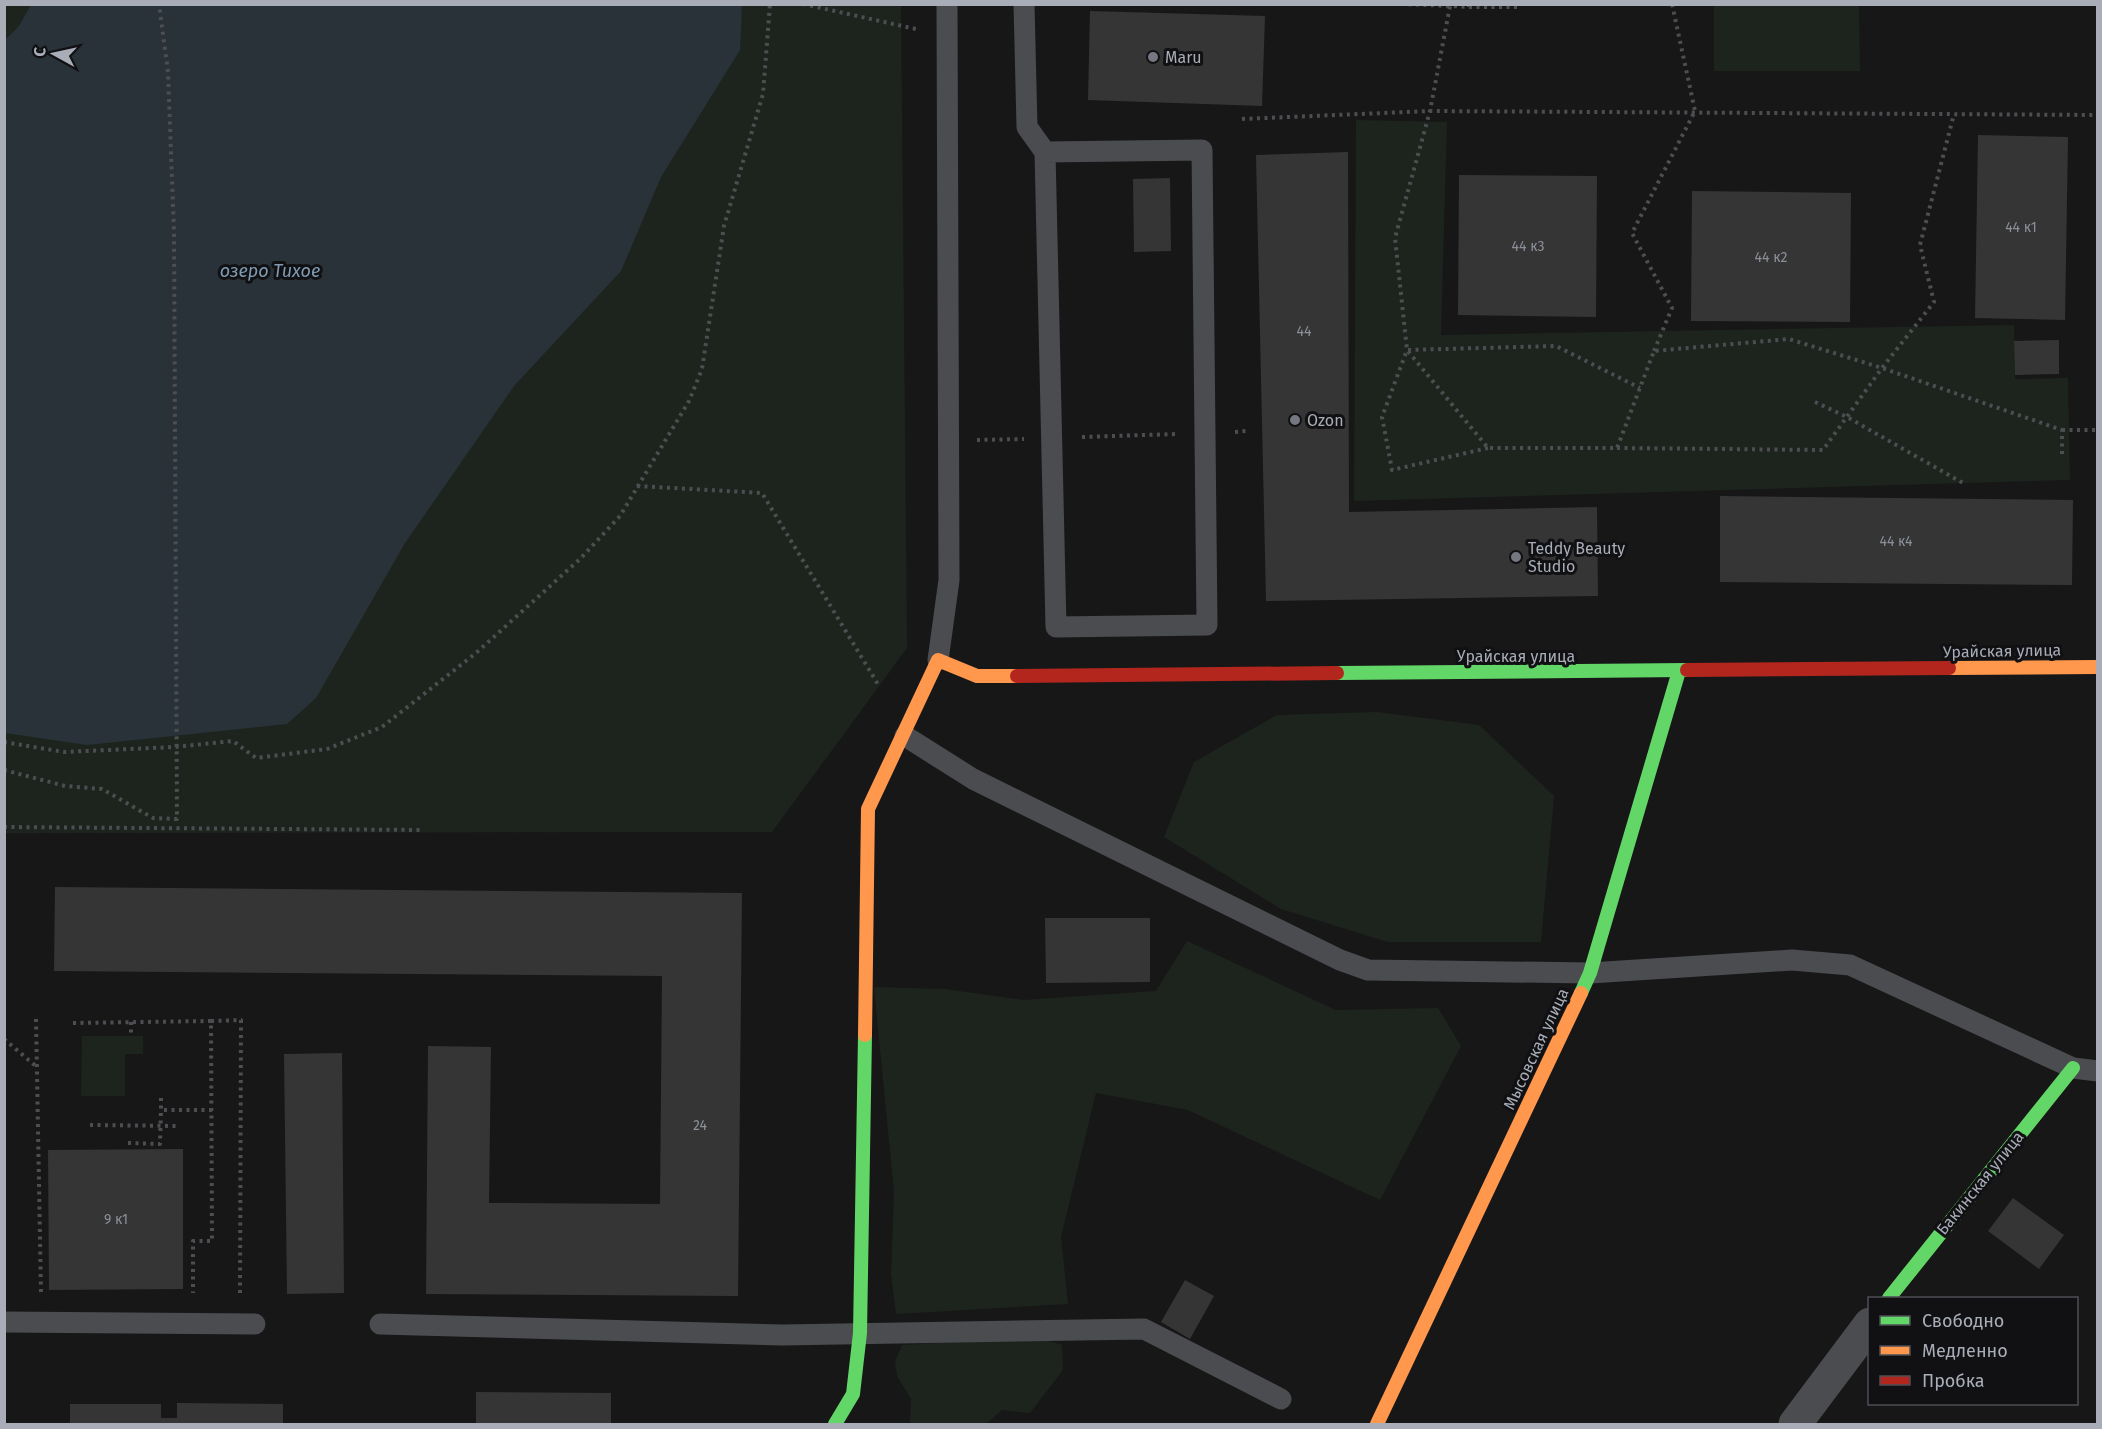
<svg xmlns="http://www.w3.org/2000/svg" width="2102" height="1429" font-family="'Fira Sans',sans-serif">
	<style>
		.green { fill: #1d241e }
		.water { fill: #2a3239 }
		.building { fill: #353536 }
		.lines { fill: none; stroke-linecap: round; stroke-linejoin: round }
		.path { stroke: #4d4e52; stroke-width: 4; stroke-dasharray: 3 4.5; stroke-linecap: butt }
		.lane { stroke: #4b4c50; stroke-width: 21 }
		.street { stroke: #4b4c50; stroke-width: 33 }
		.fast { stroke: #63d668; stroke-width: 14 }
		.slow { stroke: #ff974d; stroke-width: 14 }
		.jam { stroke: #b3261e; stroke-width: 14 }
		.poi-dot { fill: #757880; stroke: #111113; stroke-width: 2 }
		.labels { text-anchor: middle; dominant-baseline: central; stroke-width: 6; stroke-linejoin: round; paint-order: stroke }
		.number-label { font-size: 14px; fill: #8b8f98 }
		.poi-label { font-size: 16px; fill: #a8adb8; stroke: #111113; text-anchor: start }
		.street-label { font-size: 16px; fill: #a8adb8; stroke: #111113 }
		.water-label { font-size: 18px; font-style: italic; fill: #7f9bb3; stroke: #111113 }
	</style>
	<rect width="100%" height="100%" fill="#171717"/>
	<g class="green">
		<path d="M 4,5 L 901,5 L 907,648 L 772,832 L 5,833 Z"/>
		<path d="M 1714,5 L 1859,5 L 1860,71 L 1714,71 Z"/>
		<path d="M 1356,120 L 1447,122 L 1441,335 L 2014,325 L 2015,379 L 2068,378 L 2070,480 L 1354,501 Z"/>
		<path d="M 1377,712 L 1479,725 L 1554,796 L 1541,942 L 1388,942 L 1281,909 L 1164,837 L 1194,762 L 1277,715 Z"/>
		<path d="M 1187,941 L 1336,1010 L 1438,1008 L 1461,1046 L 1380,1200 L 1188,1110 L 1096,1093 L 1061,1237 L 1068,1304 L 896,1314 L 891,1274 L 894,1192 L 874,987 L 945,989 L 1023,1000 L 1156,991 Z"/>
		<path d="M 82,1036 L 143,1036 L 143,1054 L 125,1054 L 125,1096 L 81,1096 Z"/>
		<path d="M 1037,1337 L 1062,1345 L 1063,1370 L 1030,1413 L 1002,1410 L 986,1424 L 910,1424 L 911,1399 L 897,1376 L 895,1362 L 902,1345 Z"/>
	</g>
	<path class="water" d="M 31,5 L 742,5 L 740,50 L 661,177 L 621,271 L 514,386 L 405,543 L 316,698 L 287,724 L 87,745 L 5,733 L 4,41 L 19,26 Z"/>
	<g class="building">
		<path d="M 1090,11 L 1265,16 L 1262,106 L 1088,100 Z"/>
		<path d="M 1978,135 L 2068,137 L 2065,320 L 1975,318 Z"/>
		<path d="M 1348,152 L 1349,512 L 1597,507 L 1598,596 L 1266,601 L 1256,155 Z"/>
		<path d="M 1459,175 L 1597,176 L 1596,317 L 1458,315 Z"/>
		<path d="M 1170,178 L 1171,251 L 1134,252 L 1133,179 Z"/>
		<path d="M 1692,191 L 1851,193 L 1850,322 L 1691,321 Z"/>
		<path d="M 2059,340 L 2059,374 L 2015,375 L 2014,341 Z"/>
		<path d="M 1720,496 L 2073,500 L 2072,585 L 1720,582 Z"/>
		<path d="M 55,887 L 742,893 L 738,1296 L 426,1294 L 428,1046 L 491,1047 L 489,1203 L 660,1204 L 662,976 L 54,971 Z"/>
		<path d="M 1045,918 L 1150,918 L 1150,982 L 1046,983 Z"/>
		<path d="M 342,1053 L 344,1293 L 287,1294 L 284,1054 Z"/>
		<path d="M 183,1149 L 183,1289 L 49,1290 L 48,1150 Z"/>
		<path d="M 2013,1198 L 2064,1235 L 2039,1269 L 1988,1231 Z"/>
		<path d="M 1185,1280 L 1214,1296 L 1190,1339 L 1161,1322 Z"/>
		<path d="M 476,1392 L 611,1393 L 611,1424 L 476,1424 Z"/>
		<path d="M 177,1403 L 283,1404 L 283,1424 L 70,1424 L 70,1404 L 161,1404 L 161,1418 L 177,1418 Z"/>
	</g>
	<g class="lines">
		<g class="path">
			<path d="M 803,4 L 916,29"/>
			<path d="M 1401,4 L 1450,6"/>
			<path d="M 1469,4 L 1469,7 L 1450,6 L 1430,111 L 1395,238 L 1407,350 L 1488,448 L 1617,448 L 1654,351 L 1789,339 L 1882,368 L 2062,430 L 2062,458"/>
			<path d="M 1469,7 L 1519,7 L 1520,4"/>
			<path d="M 1242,119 L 1430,111 L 2098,115"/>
			<path d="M 1654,351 L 1672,308 L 1632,233 L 1695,111 L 1672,4"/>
			<path d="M 1815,402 L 1847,417 L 1963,483"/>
			<path d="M 2062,430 L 2098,430"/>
			<path d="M 1235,432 L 1246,431"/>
			<path d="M 1082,437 L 1177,434"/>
			<path d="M 977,440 L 1024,439"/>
			<path d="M 1488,448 L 1392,470 L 1382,417 L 1407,350 L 1556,346 L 1640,388"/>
			<path d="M 1617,448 L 1823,450 L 1882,368 L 1934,302 L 1920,245 L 1954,114"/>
			<path d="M 637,486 L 762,493 L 879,686"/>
			<path d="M 4,742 L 64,752 L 175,747 L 233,741 L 256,758 L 327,749 L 382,727 L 476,653 L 580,559 L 620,516 L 689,401 L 702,369 L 724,226 L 763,94 L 770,4"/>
			<path d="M 4,770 L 65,786 L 102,789 L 153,818 L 177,819 L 174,233 L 168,72 L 159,4"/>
			<path d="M 4,827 L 422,830"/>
			<path d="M 36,1019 L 41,1293"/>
			<path d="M 211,1021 L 241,1020 L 240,1296"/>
			<path d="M 131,1022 L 131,1034"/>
			<path d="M 73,1023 L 211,1021 L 212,1241 L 193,1241 L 193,1293"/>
			<path d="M 4,1039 L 38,1068"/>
			<path d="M 161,1098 L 161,1110 L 212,1110"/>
			<path d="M 90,1125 L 179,1126"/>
			<path d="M 128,1143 L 160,1144 L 161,1110"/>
		</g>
		<g class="lane">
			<path d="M 1024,4 L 1027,127 L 1045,152 L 1056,627 L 1207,625 L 1202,150 L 1045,152"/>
			<path d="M 938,660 L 949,580 L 947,4"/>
			<path d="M 905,736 L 973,779 L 1340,960 L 1368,970 L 1590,973 L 1792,960 L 1850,965 L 2073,1068 L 2098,1071"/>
			<path d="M 4,1322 L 255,1324"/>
			<path d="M 380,1324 L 782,1335 L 1144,1329 L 1281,1399"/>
		</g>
		<path class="street" d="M 1795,1424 L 1870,1324"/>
		<g class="fast">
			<path d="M 1337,673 L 1687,670"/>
			<path d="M 1581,993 L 1590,973 L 1679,671"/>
			<path d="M 1889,1298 L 2073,1068"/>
			<path d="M 835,1424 L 853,1394 L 860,1333 L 865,1035"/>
		</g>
		<g class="slow">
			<path d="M 1949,668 L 2098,667"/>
			<path d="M 865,1035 L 868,809 L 938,660 L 977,676 L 1017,676"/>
			<path d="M 1377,1424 L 1581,993"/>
		</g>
		<g class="jam">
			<path d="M 1687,670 L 1949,668"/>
			<path d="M 1017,676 L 1337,673"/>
		</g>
	</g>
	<g class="poi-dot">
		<circle cx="1153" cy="57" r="6"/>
		<circle cx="1295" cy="420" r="6"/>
		<circle cx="1516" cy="557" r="6"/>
	</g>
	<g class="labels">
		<g class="number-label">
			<text x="2021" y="227">44 к1</text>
			<text x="1528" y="246">44 к3</text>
			<text x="1771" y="257">44 к2</text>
			<text x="1304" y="331">44</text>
			<text x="1896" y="541">44 к4</text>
			<text x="700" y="1125">24</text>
			<text x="116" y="1219">9 к1</text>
		</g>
		<g class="poi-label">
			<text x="1165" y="57">Maru</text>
			<text x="1307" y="420">Ozon</text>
			<text x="1528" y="548">Teddy Beauty<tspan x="1528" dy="18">Studio</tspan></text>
		</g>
		<g class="street-label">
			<text transform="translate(2002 651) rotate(-1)">Урайская улица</text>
			<text x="1516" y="656">Урайская улица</text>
			<text transform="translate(1536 1049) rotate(-65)">Мысовская улица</text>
			<text transform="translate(1980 1183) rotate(-51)">Бакинская улица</text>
		</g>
		<g class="water-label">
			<text x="270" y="271">озеро Тихое</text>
		</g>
	</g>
	<rect width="2102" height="1429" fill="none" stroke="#a8adb8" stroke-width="12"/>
	<rect x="1868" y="1297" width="210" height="108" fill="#111113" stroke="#4d4f55" stroke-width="1.5"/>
	<rect x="1880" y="1316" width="30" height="9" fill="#63d668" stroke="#4d4f55" stroke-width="1.5"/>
	<text x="1922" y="1327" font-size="18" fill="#a8adb8">Свободно</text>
	<rect x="1880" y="1346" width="30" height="9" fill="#ff974d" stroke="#4d4f55" stroke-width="1.5"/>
	<text x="1922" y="1357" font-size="18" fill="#a8adb8">Медленно</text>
	<rect x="1880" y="1376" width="30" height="9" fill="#b3261e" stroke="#4d4f55" stroke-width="1.5"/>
	<text x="1922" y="1387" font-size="18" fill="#a8adb8">Пробка</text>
	<g transform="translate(54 54) rotate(278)" stroke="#111113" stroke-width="4.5" paint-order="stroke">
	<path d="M0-4.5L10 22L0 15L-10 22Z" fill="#a8adb8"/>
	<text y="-9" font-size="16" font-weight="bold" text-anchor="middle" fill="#a8adb8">С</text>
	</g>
</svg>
